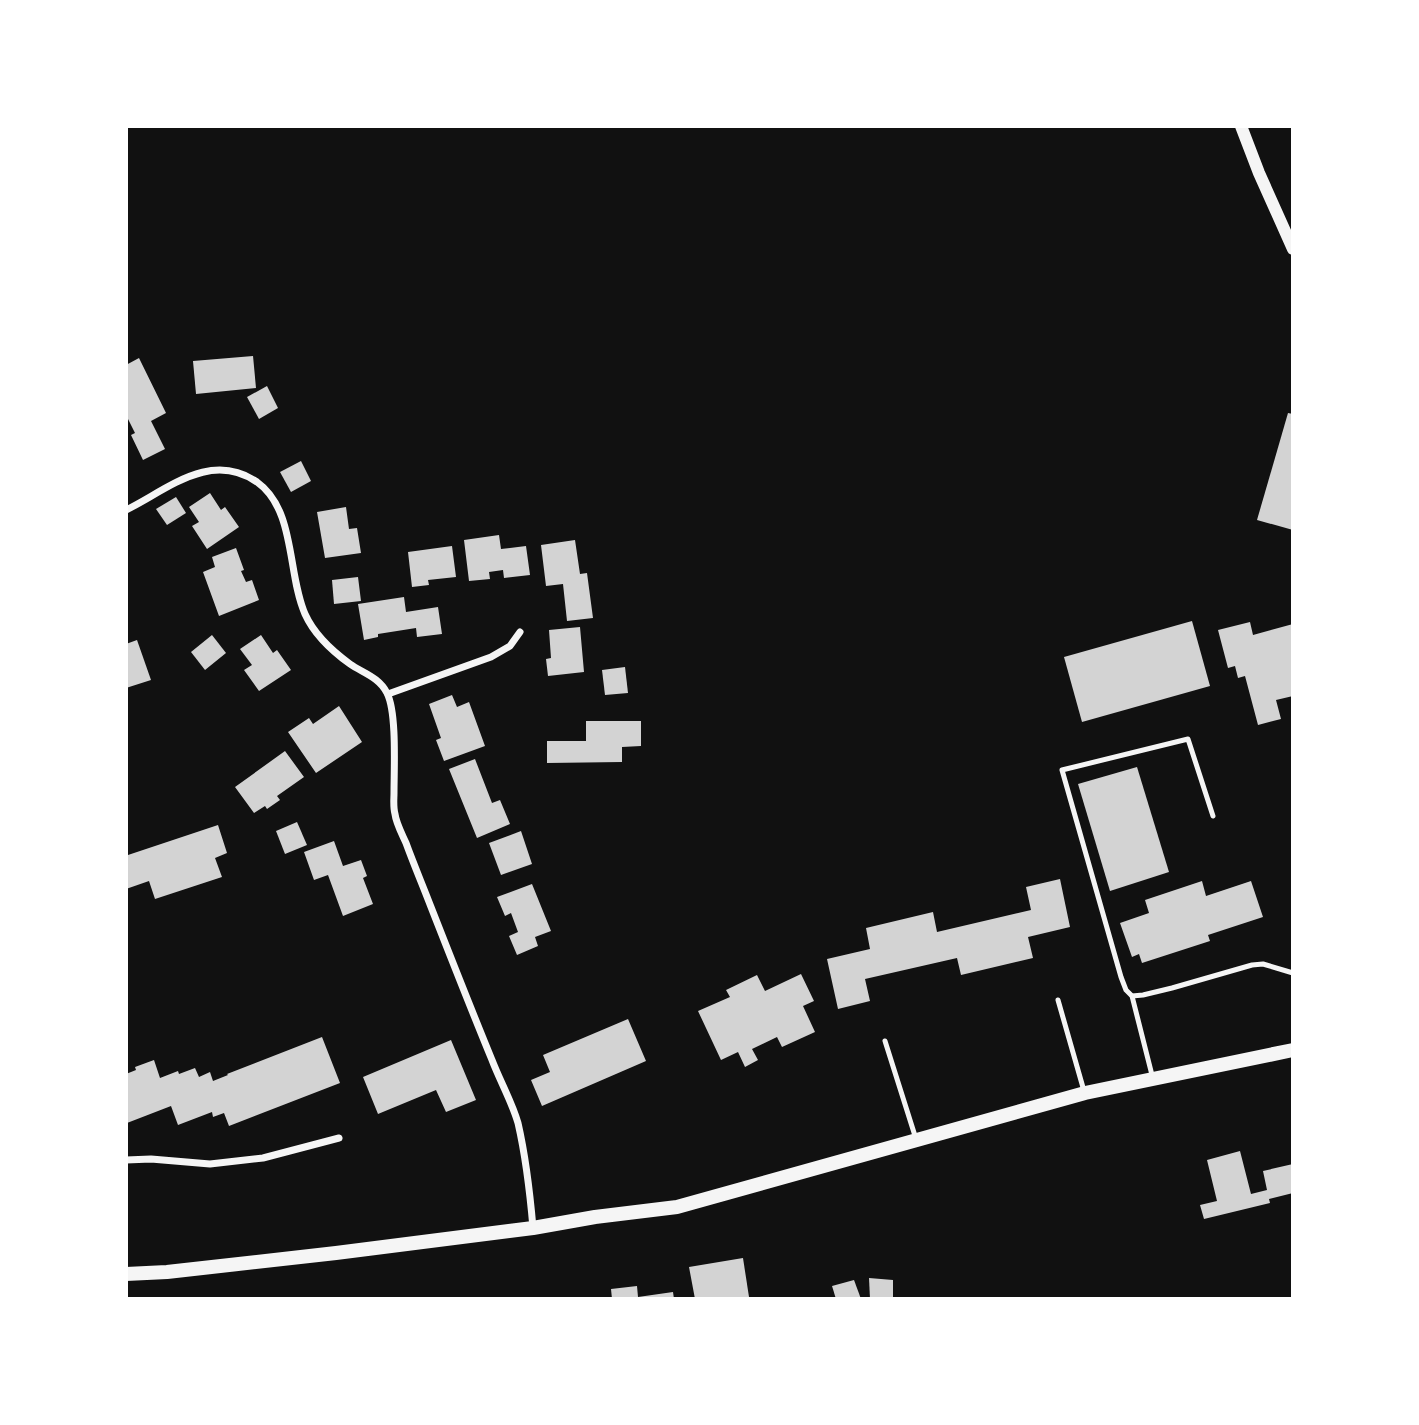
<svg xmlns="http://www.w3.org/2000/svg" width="1419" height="1425" font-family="'Source Serif 4',serif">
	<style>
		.building { fill: #d3d3d3 }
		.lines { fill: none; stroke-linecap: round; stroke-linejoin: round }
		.service { stroke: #f5f5f5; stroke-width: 5 }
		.minor { stroke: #f5f5f5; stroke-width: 7 }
		.tertiary { stroke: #f5f5f5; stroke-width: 12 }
		.secondary { stroke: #f5f5f5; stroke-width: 14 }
	</style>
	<rect width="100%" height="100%" fill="#111"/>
	<g class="building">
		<path d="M 253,356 L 256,388 L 196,394 L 193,361 Z"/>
		<path d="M 139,358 L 166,413 L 151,421 L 165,449 L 143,460 L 131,435 L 135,433 L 126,415 L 126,365 Z"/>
		<path d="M 267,386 L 278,408 L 259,419 L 247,397 Z"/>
		<path d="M 1288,413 L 1293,414 L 1293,530 L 1257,520 Z"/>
		<path d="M 301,461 L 311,481 L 291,492 L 280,472 Z"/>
		<path d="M 210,493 L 221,510 L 225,507 L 239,527 L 207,549 L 192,526 L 199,522 L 189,507 Z"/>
		<path d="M 176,497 L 186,513 L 167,525 L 156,509 Z"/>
		<path d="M 346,507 L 349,529 L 357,528 L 361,553 L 325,558 L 317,512 Z"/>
		<path d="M 499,535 L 501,549 L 526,546 L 530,575 L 504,578 L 503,570 L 489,572 L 490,579 L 469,581 L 464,540 Z"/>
		<path d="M 575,540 L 580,574 L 587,573 L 593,618 L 567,621 L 563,584 L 546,586 L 541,545 Z"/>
		<path d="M 452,546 L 456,577 L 428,580 L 429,585 L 412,587 L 408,552 Z"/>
		<path d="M 236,548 L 244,570 L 241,571 L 246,582 L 252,580 L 259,600 L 219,616 L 203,572 L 215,567 L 212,557 Z"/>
		<path d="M 358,577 L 361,601 L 334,604 L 332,580 Z"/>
		<path d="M 404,597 L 406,612 L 438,607 L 442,634 L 417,637 L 416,628 L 378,634 L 378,637 L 364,640 L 358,604 Z"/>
		<path d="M 1192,621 L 1210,686 L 1082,722 L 1064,657 Z"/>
		<path d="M 1250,622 L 1253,635 L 1293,624 L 1293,696 L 1276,700 L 1281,719 L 1258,725 L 1245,676 L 1238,678 L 1235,666 L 1228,668 L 1218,630 Z"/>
		<path d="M 580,627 L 584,672 L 548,676 L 546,659 L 551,658 L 549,630 Z"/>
		<path d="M 212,635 L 226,653 L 205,670 L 191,652 Z"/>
		<path d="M 261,635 L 273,653 L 277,650 L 291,670 L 259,691 L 244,670 L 252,665 L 240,649 Z"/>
		<path d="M 137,640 L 151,680 L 126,688 L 126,644 Z"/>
		<path d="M 625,667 L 628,693 L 605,695 L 602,670 Z"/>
		<path d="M 452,695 L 457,707 L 469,702 L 485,746 L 444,761 L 436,740 L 441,738 L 429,704 Z"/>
		<path d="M 339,706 L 362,742 L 316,773 L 288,732 L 309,718 L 313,724 Z"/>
		<path d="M 586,721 L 641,721 L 641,746 L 622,747 L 622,762 L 547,763 L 547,741 L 586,741 Z"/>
		<path d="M 285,751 L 304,777 L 277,796 L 280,800 L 267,809 L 265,806 L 254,813 L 235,787 Z"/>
		<path d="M 475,759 L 492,803 L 500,800 L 510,824 L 477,838 L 449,769 Z"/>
		<path d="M 1137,767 L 1169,872 L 1110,891 L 1078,784 Z"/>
		<path d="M 297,822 L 307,845 L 285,854 L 276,831 Z"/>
		<path d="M 218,825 L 227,853 L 215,858 L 222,877 L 155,899 L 149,881 L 126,889 L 126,850 L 128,855 Z"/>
		<path d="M 521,831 L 532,864 L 501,875 L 489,843 Z"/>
		<path d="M 334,841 L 343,866 L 361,860 L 367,876 L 363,878 L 373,904 L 343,916 L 328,875 L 314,880 L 304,852 Z"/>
		<path d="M 1060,879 L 1070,927 L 1028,937 L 1033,958 L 961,975 L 957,958 L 865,979 L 870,1001 L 838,1009 L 827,959 L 870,949 L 866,928 L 933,912 L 937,932 L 1031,910 L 1026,887 Z"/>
		<path d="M 1202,881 L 1206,896 L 1251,881 L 1263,917 L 1208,935 L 1210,941 L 1142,963 L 1139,954 L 1132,957 L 1120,923 L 1149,913 L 1145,900 Z"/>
		<path d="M 532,884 L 551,931 L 535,937 L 538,946 L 517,955 L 509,936 L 518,932 L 511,913 L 505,916 L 497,897 Z"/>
		<path d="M 801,974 L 814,1001 L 803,1006 L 815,1032 L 782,1047 L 777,1037 L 752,1049 L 758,1060 L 745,1067 L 738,1052 L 721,1060 L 698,1011 L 730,997 L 726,990 L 757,975 L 765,991 Z"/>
		<path d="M 628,1019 L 646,1061 L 542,1106 L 531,1080 L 550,1072 L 543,1055 Z"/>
		<path d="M 322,1037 L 340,1083 L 229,1126 L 224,1113 L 213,1117 L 212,1112 L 178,1125 L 171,1106 L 127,1123 L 126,1074 L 136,1070 L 135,1067 L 154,1060 L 160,1078 L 178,1071 L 179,1074 L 195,1068 L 199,1077 L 210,1072 L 213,1081 L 228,1075 L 227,1074 Z"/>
		<path d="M 451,1040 L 476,1100 L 446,1112 L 436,1090 L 378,1114 L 363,1077 Z"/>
		<path d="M 1240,1151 L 1251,1194 L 1267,1190 L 1263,1171 L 1293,1164 L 1293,1193 L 1269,1199 L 1270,1203 L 1204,1219 L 1200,1205 L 1217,1201 L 1207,1160 Z"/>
		<path d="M 743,1258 L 749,1297 L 739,1299 L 695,1299 L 689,1267 Z"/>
		<path d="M 869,1278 L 893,1280 L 893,1299 L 870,1299 Z"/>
		<path d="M 854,1280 L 861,1299 L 836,1299 L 832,1286 Z"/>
		<path d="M 637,1286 L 638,1297 L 673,1292 L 674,1299 L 612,1299 L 611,1289 Z"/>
	</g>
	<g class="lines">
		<g class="service">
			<path d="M 1132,996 L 1143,995 L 1172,988 L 1252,965 L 1263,964 L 1293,973"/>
			<path d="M 1058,1000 L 1084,1091"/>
			<path d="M 885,1041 L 916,1139"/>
			<path d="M 1153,1079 L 1132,996 L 1126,990 L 1121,977 L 1062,770 L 1188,739 L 1213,816"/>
		</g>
		<g class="minor">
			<path d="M 126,510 C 167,490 210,450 257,482 C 296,510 287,573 305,614 C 314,634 332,651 350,664 C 363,673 379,677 387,693 C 397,713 394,768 394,793 C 394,799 393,807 395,814 C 396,823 402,834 406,843 C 414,865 423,886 431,907 C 451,958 471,1009 492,1060 C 500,1081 512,1102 518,1123 C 526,1158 530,1193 533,1228"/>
			<path d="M 388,694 L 491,657 L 510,646 L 520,632"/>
			<path d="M 126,1160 L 151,1159 L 210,1164 L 263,1158 L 339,1138"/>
		</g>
		<path class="tertiary" d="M 1241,126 L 1259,173 L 1293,249"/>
		<path class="secondary" d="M 126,1274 L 167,1272 L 336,1253 L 533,1228 L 595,1217 L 677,1207 L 1085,1093 L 1293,1050"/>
	</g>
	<rect width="1419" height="1425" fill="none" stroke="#ffffff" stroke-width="256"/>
</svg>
